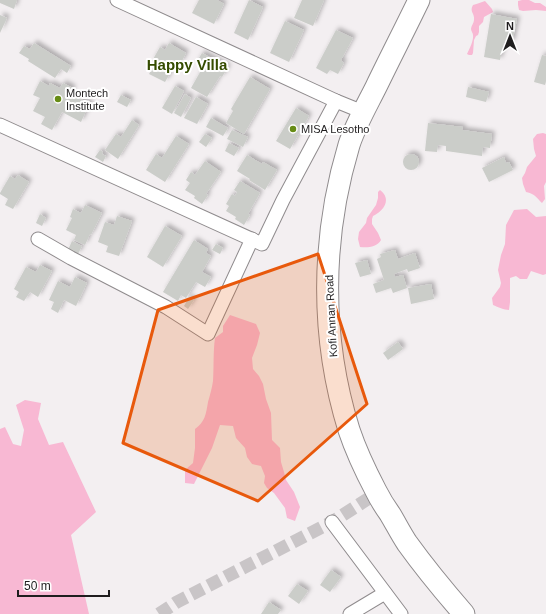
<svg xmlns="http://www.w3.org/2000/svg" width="546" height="614" font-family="Helvetica,sans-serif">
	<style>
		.green { fill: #f8b8d3 }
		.building { fill: #cbcdc9; filter: url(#shadow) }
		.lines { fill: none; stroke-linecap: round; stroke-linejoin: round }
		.minor-tunnel { stroke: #c9c5c7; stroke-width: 13; stroke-dasharray: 13 6; stroke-linecap: butt }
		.minor-casing { stroke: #8f8b8d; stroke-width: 15 }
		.primary-casing { stroke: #8f8b8d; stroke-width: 23 }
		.minor { stroke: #fff; stroke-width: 13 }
		.primary { stroke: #fff; stroke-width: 21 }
		.marked { fill: #e8590c; fill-opacity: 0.2; stroke: #e8590c; stroke-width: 3; stroke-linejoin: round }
		.poi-dot { fill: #678c16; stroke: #fff; stroke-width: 1.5 }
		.labels { text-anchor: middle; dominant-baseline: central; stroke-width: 4; stroke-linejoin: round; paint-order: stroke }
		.poi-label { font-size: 11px; fill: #1f1d1e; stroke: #fff; text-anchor: start }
		.street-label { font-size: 11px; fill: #1f1d1e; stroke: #fff }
		.district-label { font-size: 15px; font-weight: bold; fill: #354c00; stroke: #fff }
	</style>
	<defs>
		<filter id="shadow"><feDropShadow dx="3" dy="-3" stdDeviation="2" flood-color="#0004"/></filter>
	</defs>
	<rect width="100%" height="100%" fill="#f3eff1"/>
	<g class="green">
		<path d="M 522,0 L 529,0 L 535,3 L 540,3 L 546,7 L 546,11 L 536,10 L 523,11 L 519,10 L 518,5 L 518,1 Z"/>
		<path d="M 485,1 L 492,9 L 493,12 L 484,17 L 483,22 L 479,26 L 479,32 L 478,35 L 476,36 L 474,40 L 473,53 L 472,55 L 469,55 L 467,54 C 469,50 474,40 473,35 C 473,33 471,31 471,29 C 471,26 474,23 474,20 C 475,13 469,12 473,5 C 478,4 481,2 485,1 Z"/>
		<path d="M 543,133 L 546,134 L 546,182 L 544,186 L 545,199 L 542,203 C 536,197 535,194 526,192 L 523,184 L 522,178 L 525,173 L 527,167 L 536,156 L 534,149 L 533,139 L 537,134 Z"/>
		<path d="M 380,190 C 392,199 384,211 373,216 L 372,219 L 372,224 L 378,233 L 381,240 C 377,247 368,248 360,247 L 358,239 L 359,232 L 366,223 L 367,218 L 376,205 L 378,198 L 378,192 Z"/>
		<path d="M 527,209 L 536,217 L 546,216 L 546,274 L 543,275 L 531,271 L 527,279 L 520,279 L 516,276 L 510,278 L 510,302 L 509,310 C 504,310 498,307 493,305 L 492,298 L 500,287 L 501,283 L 498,270 L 501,255 L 505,244 L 506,225 L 514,210 Z"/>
		<path d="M 230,315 L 256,324 L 260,333 L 257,345 L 252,358 L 253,369 L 259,376 L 263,384 L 266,399 L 271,413 L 272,440 L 280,448 L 281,462 L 284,472 L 286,480 L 294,492 L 300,507 L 295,521 L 287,518 L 285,508 L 274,493 L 267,488 L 264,483 L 265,476 L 261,466 L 252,464 L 247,457 L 245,448 L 236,438 L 233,426 L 220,425 L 212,448 L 194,484 L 185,483 L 185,470 L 193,463 L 195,448 L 195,429 C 205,422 206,414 208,402 C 210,395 212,388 213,381 C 214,367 213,352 215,338 L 223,332 L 223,326 Z"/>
		<path d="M 25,400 L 41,403 L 38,419 L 49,445 L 63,442 L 96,512 L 71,535 L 89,614 L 0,614 L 0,429 L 5,427 L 13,444 L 21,446 L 24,430 L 16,405 Z"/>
	</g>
	<g class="building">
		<path d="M 0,0 L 17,0 L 14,9 L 0,3 Z"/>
		<path d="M 199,0 L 217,0 L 224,4 L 214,24 L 192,13 Z"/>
		<path d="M 249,0 L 263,7 L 248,40 L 234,33 Z"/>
		<path d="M 302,0 L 324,0 L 313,26 L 294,18 Z"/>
		<path d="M 491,14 L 517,19 L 512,43 L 504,41 L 500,60 L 484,57 Z"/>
		<path d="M 0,15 L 7,18 L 0,33 Z"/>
		<path d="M 285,21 L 304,30 L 289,62 L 270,53 Z"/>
		<path d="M 336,30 L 353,38 L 341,60 L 344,63 L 338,74 L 330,70 L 327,74 L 316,68 Z"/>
		<path d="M 34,43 L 71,66 L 67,73 L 61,69 L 55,78 L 28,61 L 29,59 L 19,53 L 24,46 L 30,49 Z"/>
		<path d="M 169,43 L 186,53 L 181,63 L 177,61 L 165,82 L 149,74 L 155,63 L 152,61 L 160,47 L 165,50 Z"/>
		<path d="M 202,53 L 228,67 L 222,77 L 220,76 L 207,97 L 191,88 L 203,67 L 196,63 Z"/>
		<path d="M 542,55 L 546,56 L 546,81 L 545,85 L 534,82 Z"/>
		<path d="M 250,77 L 270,89 L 244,134 L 226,123 L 233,111 L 231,109 Z"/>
		<path d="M 40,81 L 49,86 L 50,83 L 60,88 L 63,83 L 73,88 L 70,94 L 89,103 L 91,107 L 88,112 L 86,111 L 81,122 L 62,112 L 52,130 L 41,124 L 45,117 L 33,111 L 40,98 L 33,95 Z"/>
		<path d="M 175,86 L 184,91 L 172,114 L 162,108 Z"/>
		<path d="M 468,87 L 489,92 L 486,102 L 466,97 Z"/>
		<path d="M 185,94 L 191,98 L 181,117 L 174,113 Z"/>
		<path d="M 121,95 L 131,100 L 127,107 L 117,102 Z"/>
		<path d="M 196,97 L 208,104 L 197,124 L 184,118 Z"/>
		<path d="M 296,108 L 309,116 L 290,149 L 276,141 Z"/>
		<path d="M 211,118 L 228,128 L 223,136 L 206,127 Z"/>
		<path d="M 132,120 L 139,125 L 118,159 L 105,150 L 116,134 L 121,137 Z"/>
		<path d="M 428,123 L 463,127 L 462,130 L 492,134 L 490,148 L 483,147 L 482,156 L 446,151 L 446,146 L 438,145 L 437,152 L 425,151 Z"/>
		<path d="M 232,130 L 248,137 L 243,147 L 227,139 Z"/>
		<path d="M 205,134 L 212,138 L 206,147 L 199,142 Z"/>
		<path d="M 176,136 L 189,144 L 165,182 L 146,170 L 156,154 L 162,158 Z"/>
		<path d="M 229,143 L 239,148 L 234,156 L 225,151 Z"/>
		<path d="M 100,150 L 103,152 L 102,154 L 106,156 L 103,162 L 95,157 Z"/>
		<circle cx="411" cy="162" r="8"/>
		<path d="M 247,155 L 262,164 L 263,162 L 277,170 L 265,190 L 249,180 L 250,179 L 237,171 Z"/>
		<path d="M 504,157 L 506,163 L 509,162 L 513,170 L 489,182 L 482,168 Z"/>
		<path d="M 205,161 L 221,172 L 206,194 L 208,195 L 202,204 L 194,198 L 195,196 L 185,190 L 190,183 L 186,180 L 191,172 L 195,175 Z"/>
		<path d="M 18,175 L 29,182 L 13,209 L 5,205 L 8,199 L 0,194 L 0,193 L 10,176 L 15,179 Z"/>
		<path d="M 240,181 L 260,193 L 248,214 L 250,215 L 244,225 L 235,219 L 236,217 L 226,211 L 229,206 L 226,204 L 232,194 L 235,196 L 237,192 L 234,190 Z"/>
		<path d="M 85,205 L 102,213 L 91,235 L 90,234 L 85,245 L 74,240 L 76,235 L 66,230 L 72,218 L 70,217 L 73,209 L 81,213 Z"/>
		<path d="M 40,214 L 46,218 L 42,226 L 36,223 Z"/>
		<path d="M 117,216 L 132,221 L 119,256 L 106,252 L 108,246 L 98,242 L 105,222 L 114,225 Z"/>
		<path d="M 165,226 L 182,236 L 163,267 L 147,257 Z"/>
		<path d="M 194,240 L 208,249 L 206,253 L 211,256 L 202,272 L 211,277 L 205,287 L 196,282 L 186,298 L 181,295 L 178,301 L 163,292 Z"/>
		<path d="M 72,241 L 82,246 L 78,254 L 68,250 Z"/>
		<path d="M 216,244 L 223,248 L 220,254 L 212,250 Z"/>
		<path d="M 395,250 L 398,259 L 415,253 L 420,268 L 408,272 L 407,269 L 394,274 L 395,277 L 403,275 L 407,288 L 393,293 L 391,288 L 376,293 L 373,284 L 384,280 L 377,259 L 381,257 L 380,254 Z"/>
		<path d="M 367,260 L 371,274 L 360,277 L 355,263 Z"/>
		<path d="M 40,265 L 52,271 L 38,297 L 30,292 L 24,301 L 16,297 L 19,292 L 14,289 L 26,267 L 36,272 Z"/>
		<path d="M 75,277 L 87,283 L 76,306 L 64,300 L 58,313 L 51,309 L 54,302 L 49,300 L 58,281 L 70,287 Z"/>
		<path d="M 431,284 L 434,299 L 411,304 L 408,288 Z"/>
		<path d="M 189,297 L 194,300 L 188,309 L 184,306 Z"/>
		<path d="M 398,342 L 403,349 L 388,360 L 383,353 Z"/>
		<path d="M 331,570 L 341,577 L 330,592 L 320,585 Z"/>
		<path d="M 297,584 L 308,591 L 299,604 L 288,596 Z"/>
		<path d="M 269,602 L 281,610 L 278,614 L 261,614 Z"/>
	</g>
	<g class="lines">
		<path class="minor-tunnel" d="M 159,614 L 177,602 L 332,522 L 377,493"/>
		<g class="minor-casing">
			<g id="minor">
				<path d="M 117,0 L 336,101 L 363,112"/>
				<path d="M 0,125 L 262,244 L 283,200 L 336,101"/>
				<path d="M 38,239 L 71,258 L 135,291 L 166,307 L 208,334 L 252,239"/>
				<path d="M 332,522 L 401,614"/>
				<path d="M 350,614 L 385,593"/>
			</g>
		</g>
		<g class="primary-casing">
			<path id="primary" d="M 419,0 C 405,29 390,58 376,87 C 367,105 355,126 349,145 C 321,238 320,337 349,430 C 356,451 366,472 376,491 C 380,499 385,507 390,514 C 396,524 401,534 407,543 C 425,568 444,591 464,614"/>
		</g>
		<use href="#minor" class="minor"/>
		<use href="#primary" class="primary"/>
	</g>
	<path class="marked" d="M 318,254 L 367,404 L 258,501 L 123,443 L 158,310 Z"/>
	<g class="poi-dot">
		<circle cx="58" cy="99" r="4"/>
		<circle cx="293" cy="129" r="4"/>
	</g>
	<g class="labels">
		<g class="poi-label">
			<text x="66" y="93">Montech<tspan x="66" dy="13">Institute</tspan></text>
			<text x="301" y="129">MISA Lesotho</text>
		</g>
		<g class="street-label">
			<text transform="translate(331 316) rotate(-93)">Kofi Annan Road</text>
		</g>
		<g class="district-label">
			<text x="187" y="64">Happy Villa</text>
		</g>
	</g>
	<g transform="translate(510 36)" stroke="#ffffff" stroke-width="3" paint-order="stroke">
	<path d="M0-3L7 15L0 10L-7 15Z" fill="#1f1d1e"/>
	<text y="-6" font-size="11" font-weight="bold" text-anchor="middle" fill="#1f1d1e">N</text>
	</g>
	<path d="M18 590v6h91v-6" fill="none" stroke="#1f1d1e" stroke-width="2"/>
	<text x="24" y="590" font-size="12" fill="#1f1d1e" stroke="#ffffff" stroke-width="3" paint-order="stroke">50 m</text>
</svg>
